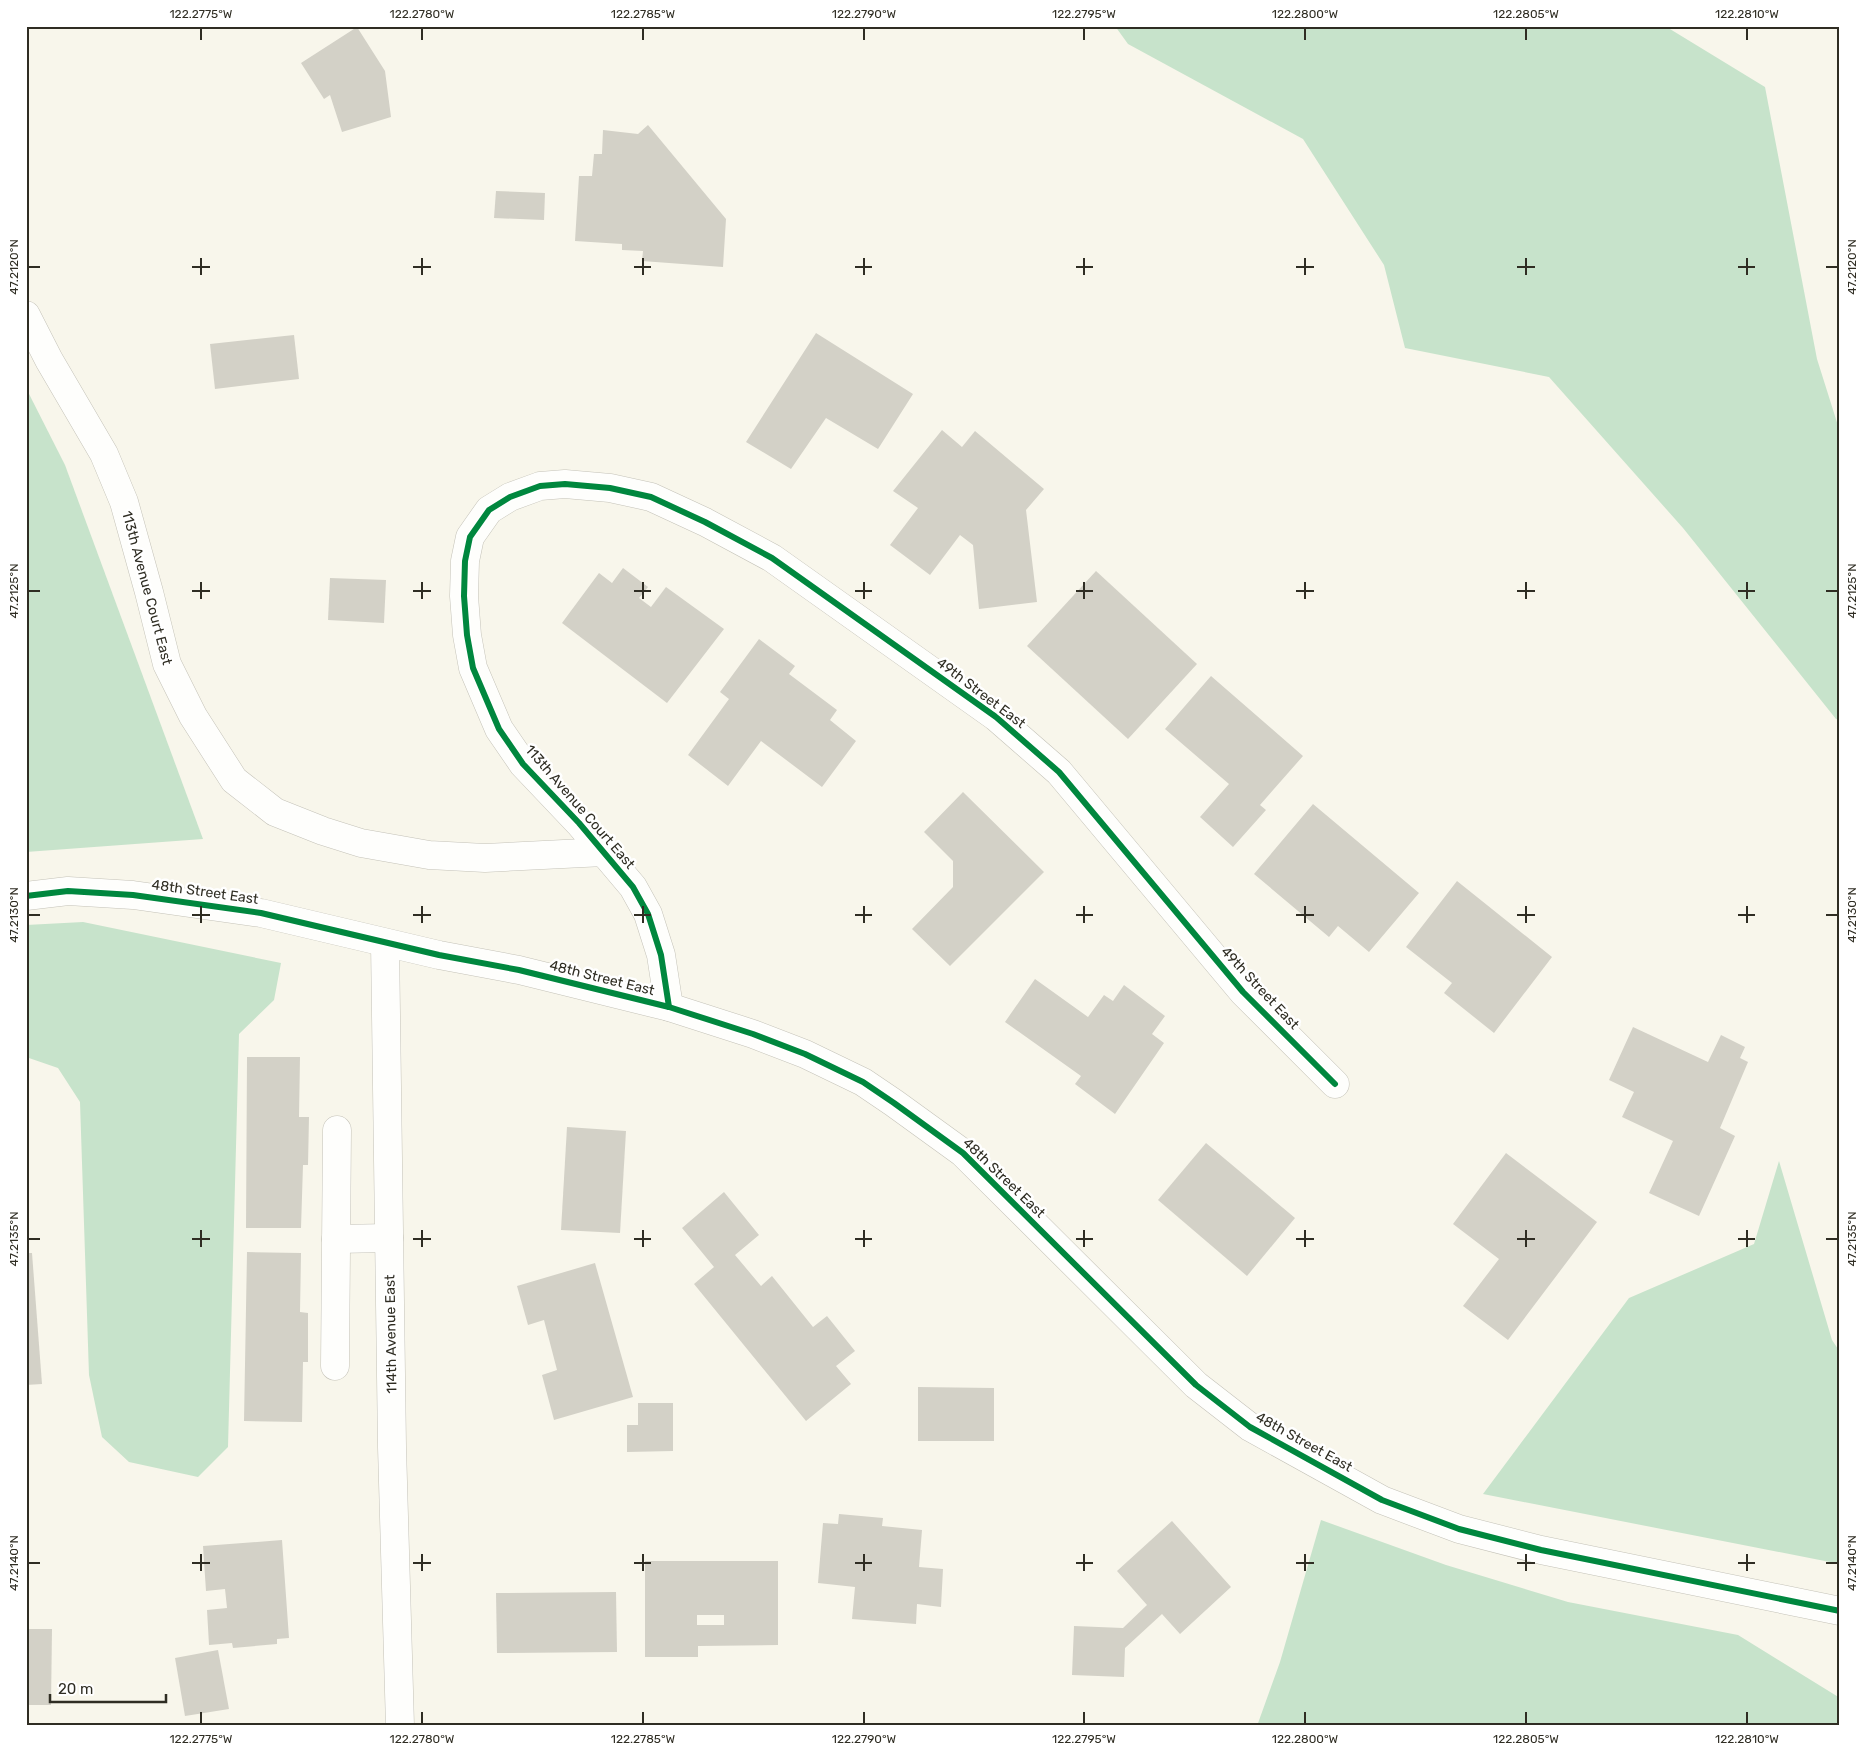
<svg xmlns="http://www.w3.org/2000/svg" width="1866" height="1752" font-family="Rubik,sans-serif">
	<style>
		.green { fill: #c7e3cb }
		.building { fill: #d3d1c7; fill-rule: evenodd }
		.lines { fill: none; stroke-linecap: round; stroke-linejoin: round }
		.minor-casing { stroke: #c4c2b8; stroke-width: 29 }
		.minor { stroke: #fefefc; stroke-width: 28 }
		.cycleway-casing { stroke: #fff; stroke-width: 9 }
		.cycleway { stroke: #00873e; stroke-width: 6 }
		.ticks { fill: none; stroke: #2f2d23; stroke-width: 2 }
		.labels { text-anchor: middle; dominant-baseline: central; stroke-width: 5; stroke-linejoin: round; paint-order: stroke }
		.street-label { font-size: 14px; fill: #2f2d23; stroke: #fff }
		.neatline { fill: none; stroke: #2f2d23; stroke-width: 2 }
		.ticks-label { font-size: 12px; text-anchor: middle; fill: #2f2d23 }
	</style>
	<rect width="100%" height="100%" fill="#f8f6eb"/>
	<g class="green">
		<path d="M 1115,26 L 1665,26 L 1765,87 L 1817,359 L 1840,432 L 1840,720 L 1836,719 L 1683,528 L 1549,377 L 1405,348 L 1384,265 L 1303,139 L 1128,44 Z"/>
		<path d="M 26,388 L 65,465 L 203,839 L 26,852 Z"/>
		<path d="M 83,922 L 281,963 L 274,1000 L 239,1034 L 228,1447 L 198,1477 L 129,1462 L 102,1437 L 89,1375 L 80,1102 L 58,1068 L 26,1057 L 26,925 Z"/>
		<path d="M 1779,1161 L 1832,1340 L 1840,1352 L 1840,1564 L 1483,1494 L 1629,1298 L 1754,1244 Z"/>
		<path d="M 1321,1520 L 1446,1565 L 1568,1602 L 1738,1635 L 1840,1698 L 1840,1726 L 1257,1726 L 1280,1662 Z"/>
	</g>
	<g class="building">
		<path d="M 357,27 L 385,71 L 391,117 L 342,132 L 330,95 L 324,99 L 301,63 Z"/>
		<path d="M 648,125 L 726,219 L 723,267 L 642,261 L 643,251 L 622,250 L 622,244 L 575,241 L 579,176 L 592,176 L 594,154 L 602,154 L 603,130 L 638,134 Z"/>
		<path d="M 496,191 L 545,193 L 544,220 L 494,218 Z"/>
		<path d="M 816,333 L 913,394 L 878,449 L 826,418 L 791,469 L 746,442 Z"/>
		<path d="M 294,335 L 299,379 L 215,389 L 210,344 Z"/>
		<path d="M 942,430 L 962,447 L 975,431 L 1044,489 L 1026,510 L 1037,602 L 979,609 L 973,545 L 960,535 L 930,575 L 890,545 L 918,508 L 893,491 Z"/>
		<path d="M 623,568 L 648,587 L 639,598 L 651,607 L 666,587 L 724,629 L 667,703 L 562,623 L 599,573 L 612,583 Z"/>
		<path d="M 1096,571 L 1197,664 L 1128,739 L 1027,646 Z"/>
		<path d="M 330,578 L 386,580 L 384,623 L 328,620 Z"/>
		<path d="M 759,639 L 795,666 L 789,674 L 837,710 L 830,720 L 856,741 L 822,787 L 761,741 L 728,786 L 688,755 L 729,699 L 720,692 Z"/>
		<path d="M 1211,676 L 1303,756 L 1260,805 L 1266,810 L 1233,847 L 1200,817 L 1229,784 L 1165,729 Z"/>
		<path d="M 963,792 L 1044,872 L 950,966 L 912,929 L 953,887 L 953,861 L 924,832 Z"/>
		<path d="M 1313,804 L 1419,893 L 1369,952 L 1338,926 L 1329,937 L 1254,874 Z"/>
		<path d="M 1457,881 L 1552,957 L 1494,1033 L 1444,993 L 1452,983 L 1406,947 Z"/>
		<path d="M 1035,979 L 1088,1017 L 1104,995 L 1113,1001 L 1124,985 L 1165,1016 L 1152,1034 L 1164,1043 L 1115,1114 L 1075,1084 L 1081,1076 L 1005,1022 Z"/>
		<path d="M 1633,1027 L 1708,1062 L 1721,1035 L 1745,1047 L 1740,1058 L 1748,1062 L 1720,1128 L 1735,1136 L 1699,1216 L 1649,1193 L 1673,1141 L 1622,1117 L 1634,1092 L 1609,1080 Z"/>
		<path d="M 247,1057 L 300,1057 L 299,1117 L 309,1117 L 308,1165 L 303,1165 L 301,1228 L 246,1228 Z"/>
		<path d="M 567,1127 L 626,1131 L 620,1233 L 561,1230 Z"/>
		<path d="M 1206,1143 L 1295,1218 L 1247,1276 L 1158,1200 Z"/>
		<path d="M 1506,1153 L 1597,1222 L 1508,1340 L 1463,1306 L 1499,1259 L 1453,1224 Z"/>
		<path d="M 724,1192 L 759,1235 L 735,1255 L 761,1286 L 772,1276 L 813,1327 L 827,1316 L 855,1351 L 836,1366 L 851,1384 L 806,1421 L 694,1284 L 714,1267 L 682,1228 Z"/>
		<path d="M 247,1252 L 301,1253 L 300,1312 L 308,1313 L 308,1362 L 303,1362 L 302,1422 L 244,1421 Z"/>
		<path d="M 26,1253 L 32,1253 L 42,1384 L 26,1385 Z"/>
		<path d="M 595,1263 L 633,1397 L 554,1420 L 542,1375 L 557,1370 L 544,1320 L 528,1325 L 517,1286 Z"/>
		<path d="M 918,1387 L 994,1388 L 994,1441 L 918,1441 Z"/>
		<path d="M 638,1403 L 673,1403 L 673,1451 L 627,1452 L 627,1425 L 638,1425 Z"/>
		<path d="M 839,1514 L 883,1518 L 882,1526 L 922,1530 L 919,1567 L 943,1569 L 941,1607 L 917,1604 L 916,1624 L 852,1619 L 855,1587 L 818,1583 L 823,1523 L 838,1524 Z"/>
		<path d="M 1172,1521 L 1231,1587 L 1180,1634 L 1162,1614 L 1125,1648 L 1124,1677 L 1072,1675 L 1074,1626 L 1123,1628 L 1147,1605 L 1117,1571 Z"/>
		<path d="M 282,1540 L 289,1638 L 277,1639 L 277,1644 L 233,1648 L 232,1643 L 209,1645 L 207,1610 L 227,1608 L 225,1589 L 206,1591 L 203,1546 Z"/>
		<path d="M 645,1561 L 778,1561 L 778,1645 L 698,1646 L 698,1657 L 645,1657 ZM 697,1615 L 724,1615 L 724,1625 L 697,1625 Z"/>
		<path d="M 616,1592 L 617,1652 L 497,1653 L 496,1593 Z"/>
		<path d="M 26,1629 L 52,1629 L 51,1705 L 26,1705 Z"/>
		<path d="M 218,1650 L 229,1709 L 185,1716 L 175,1658 Z"/>
	</g>
	<g class="lines">
		<g class="minor-casing">
			<g id="minor">
				<path d="M 26,315 L 49,360 L 104,454 L 124,502 L 149,592 L 167,664 L 193,716 L 234,780 L 275,812 L 323,831 L 361,843 L 429,855 L 485,858 L 604,852"/>
				<path d="M 26,896 L 68,891 L 133,895 L 261,913 L 439,955 L 519,970 L 669,1007 L 753,1034 L 805,1054 L 863,1082 L 894,1103 L 963,1153 L 1196,1385 L 1250,1427 L 1382,1500 L 1459,1529 L 1541,1550 L 1840,1611"/>
				<path d="M 385,943 L 392,1447 L 400,1726"/>
				<path d="M 669,1007 L 661,955 L 648,914 L 633,887 L 579,823 L 523,764 L 499,729 L 473,668 L 467,635 L 464,596 L 465,561 L 470,537 L 489,510 L 510,497 L 540,486 L 565,484 L 610,488 L 651,497 L 705,522 L 772,558 L 996,717 L 1059,772 L 1243,992 L 1335,1084"/>
				<path d="M 336,1239 L 389,1238"/>
				<path d="M 335,1366 L 337,1130"/>
			</g>
		</g>
		<use href="#minor" class="minor"/>
		<g class="cycleway-casing">
			<g id="cycleway">
				<path d="M 26,896 L 68,891 L 133,895 L 261,913 L 439,955 L 519,970 L 669,1007 L 753,1034 L 805,1054 L 863,1082 L 894,1103 L 963,1153 L 1196,1385 L 1250,1427 L 1382,1500 L 1459,1529 L 1541,1550 L 1840,1611"/>
				<path d="M 669,1007 L 661,955 L 648,914 L 633,887 L 579,823 L 523,764 L 499,729 L 473,668 L 467,635 L 464,596 L 465,561 L 470,537 L 489,510 L 510,497 L 540,486 L 565,484 L 610,488 L 651,497 L 705,522 L 772,558 L 996,717 L 1059,772 L 1243,992 L 1335,1084"/>
			</g>
		</g>
		<use href="#cycleway" class="cycleway"/>
	</g>
	<path class="ticks" d="M 201,28 L 201,40M 422,28 L 422,40M 643,28 L 643,40M 864,28 L 864,40M 1084,28 L 1084,40M 1305,28 L 1305,40M 1526,28 L 1526,40M 1747,28 L 1747,40M 201,258 L 201,275M 422,258 L 422,275M 643,258 L 643,275M 864,258 L 864,275M 1084,258 L 1084,275M 1305,258 L 1305,275M 1526,258 L 1526,275M 1747,258 L 1747,275M 28,267 L 40,267M 192,267 L 210,267M 413,267 L 431,267M 634,267 L 651,267M 855,267 L 872,267M 1076,267 L 1093,267M 1296,267 L 1314,267M 1517,267 L 1535,267M 1738,267 L 1755,267M 1826,267 L 1838,267M 201,582 L 201,599M 422,582 L 422,599M 643,582 L 643,599M 864,582 L 864,599M 1084,582 L 1084,599M 1305,582 L 1305,599M 1526,582 L 1526,599M 1747,582 L 1747,599M 28,591 L 40,591M 192,591 L 210,591M 413,591 L 431,591M 634,591 L 651,591M 855,591 L 872,591M 1076,591 L 1093,591M 1296,591 L 1314,591M 1517,591 L 1535,591M 1738,591 L 1755,591M 1826,591 L 1838,591M 201,906 L 201,923M 422,906 L 422,923M 643,906 L 643,923M 864,906 L 864,923M 1084,906 L 1084,923M 1305,906 L 1305,923M 1526,906 L 1526,923M 1747,906 L 1747,923M 28,915 L 40,915M 192,915 L 210,915M 413,915 L 431,915M 634,915 L 651,915M 855,915 L 872,915M 1076,915 L 1093,915M 1296,915 L 1314,915M 1517,915 L 1535,915M 1738,915 L 1755,915M 1826,915 L 1838,915M 201,1230 L 201,1247M 422,1230 L 422,1247M 643,1230 L 643,1247M 864,1230 L 864,1247M 1084,1230 L 1084,1247M 1305,1230 L 1305,1247M 1526,1230 L 1526,1247M 1747,1230 L 1747,1247M 28,1239 L 40,1239M 192,1239 L 210,1239M 413,1239 L 431,1239M 634,1239 L 651,1239M 855,1239 L 872,1239M 1076,1239 L 1093,1239M 1296,1239 L 1314,1239M 1517,1239 L 1535,1239M 1738,1239 L 1755,1239M 1826,1239 L 1838,1239M 201,1554 L 201,1571M 422,1554 L 422,1571M 643,1554 L 643,1571M 864,1554 L 864,1571M 1084,1554 L 1084,1571M 1305,1554 L 1305,1571M 1526,1554 L 1526,1571M 1747,1554 L 1747,1571M 28,1563 L 40,1563M 192,1563 L 210,1563M 413,1563 L 431,1563M 634,1563 L 651,1563M 855,1563 L 872,1563M 1076,1563 L 1093,1563M 1296,1563 L 1314,1563M 1517,1563 L 1535,1563M 1738,1563 L 1755,1563M 1826,1563 L 1838,1563M 201,1712 L 201,1724M 422,1712 L 422,1724M 643,1712 L 643,1724M 864,1712 L 864,1724M 1084,1712 L 1084,1724M 1305,1712 L 1305,1724M 1526,1712 L 1526,1724M 1747,1712 L 1747,1724"/>
	<g class="labels">
		<g class="street-label">
			<text transform="translate(147 588) rotate(75)">113th Avenue Court East</text>
			<text transform="translate(981 693) rotate(37)">49th Street East</text>
			<text transform="translate(580 807) rotate(49)">113th Avenue Court East</text>
			<text transform="translate(205 892) rotate(8)">48th Street East</text>
			<text transform="translate(602 978) rotate(14)">48th Street East</text>
			<text transform="translate(1260 988) rotate(47)">49th Street East</text>
			<text transform="translate(1004 1178) rotate(44)">48th Street East</text>
			<text transform="translate(391 1334) rotate(-91)">114th Avenue East</text>
			<text transform="translate(1304 1442) rotate(29)">48th Street East</text>
		</g>
	</g>
	<rect width="1866" height="1752" fill="none" stroke="#ffffff" stroke-width="55"/>
	<path d="M50 1694v8h116v-8" fill="none" stroke="#2f2d23" stroke-width="2.5"/>
	<text x="58" y="1694" font-size="15" fill="#2f2d23" stroke="#ffffff" stroke-width="4" paint-order="stroke">20 m</text>
	<rect x="28" y="28" width="1810" height="1696" class="neatline"/>
	<g class="ticks-label">
		<text x="201" y="18">122.2775°W</text>
		<text x="422" y="18">122.2780°W</text>
		<text x="643" y="18">122.2785°W</text>
		<text x="864" y="18">122.2790°W</text>
		<text x="1084" y="18">122.2795°W</text>
		<text x="1305" y="18">122.2800°W</text>
		<text x="1526" y="18">122.2805°W</text>
		<text x="1747" y="18">122.2810°W</text>
		<text transform="translate(1852 267) rotate(-90)" y="4">47.2120°N</text>
		<text transform="translate(14 267) rotate(-90)" y="4">47.2120°N</text>
		<text transform="translate(1852 591) rotate(-90)" y="4">47.2125°N</text>
		<text transform="translate(14 591) rotate(-90)" y="4">47.2125°N</text>
		<text transform="translate(1852 915) rotate(-90)" y="4">47.2130°N</text>
		<text transform="translate(14 915) rotate(-90)" y="4">47.2130°N</text>
		<text transform="translate(1852 1239) rotate(-90)" y="4">47.2135°N</text>
		<text transform="translate(14 1239) rotate(-90)" y="4">47.2135°N</text>
		<text transform="translate(14 1563) rotate(-90)" y="4">47.2140°N</text>
		<text transform="translate(1852 1563) rotate(-90)" y="4">47.2140°N</text>
		<text x="201" y="1743">122.2775°W</text>
		<text x="422" y="1743">122.2780°W</text>
		<text x="643" y="1743">122.2785°W</text>
		<text x="864" y="1743">122.2790°W</text>
		<text x="1084" y="1743">122.2795°W</text>
		<text x="1305" y="1743">122.2800°W</text>
		<text x="1526" y="1743">122.2805°W</text>
		<text x="1747" y="1743">122.2810°W</text>
	</g>
</svg>
